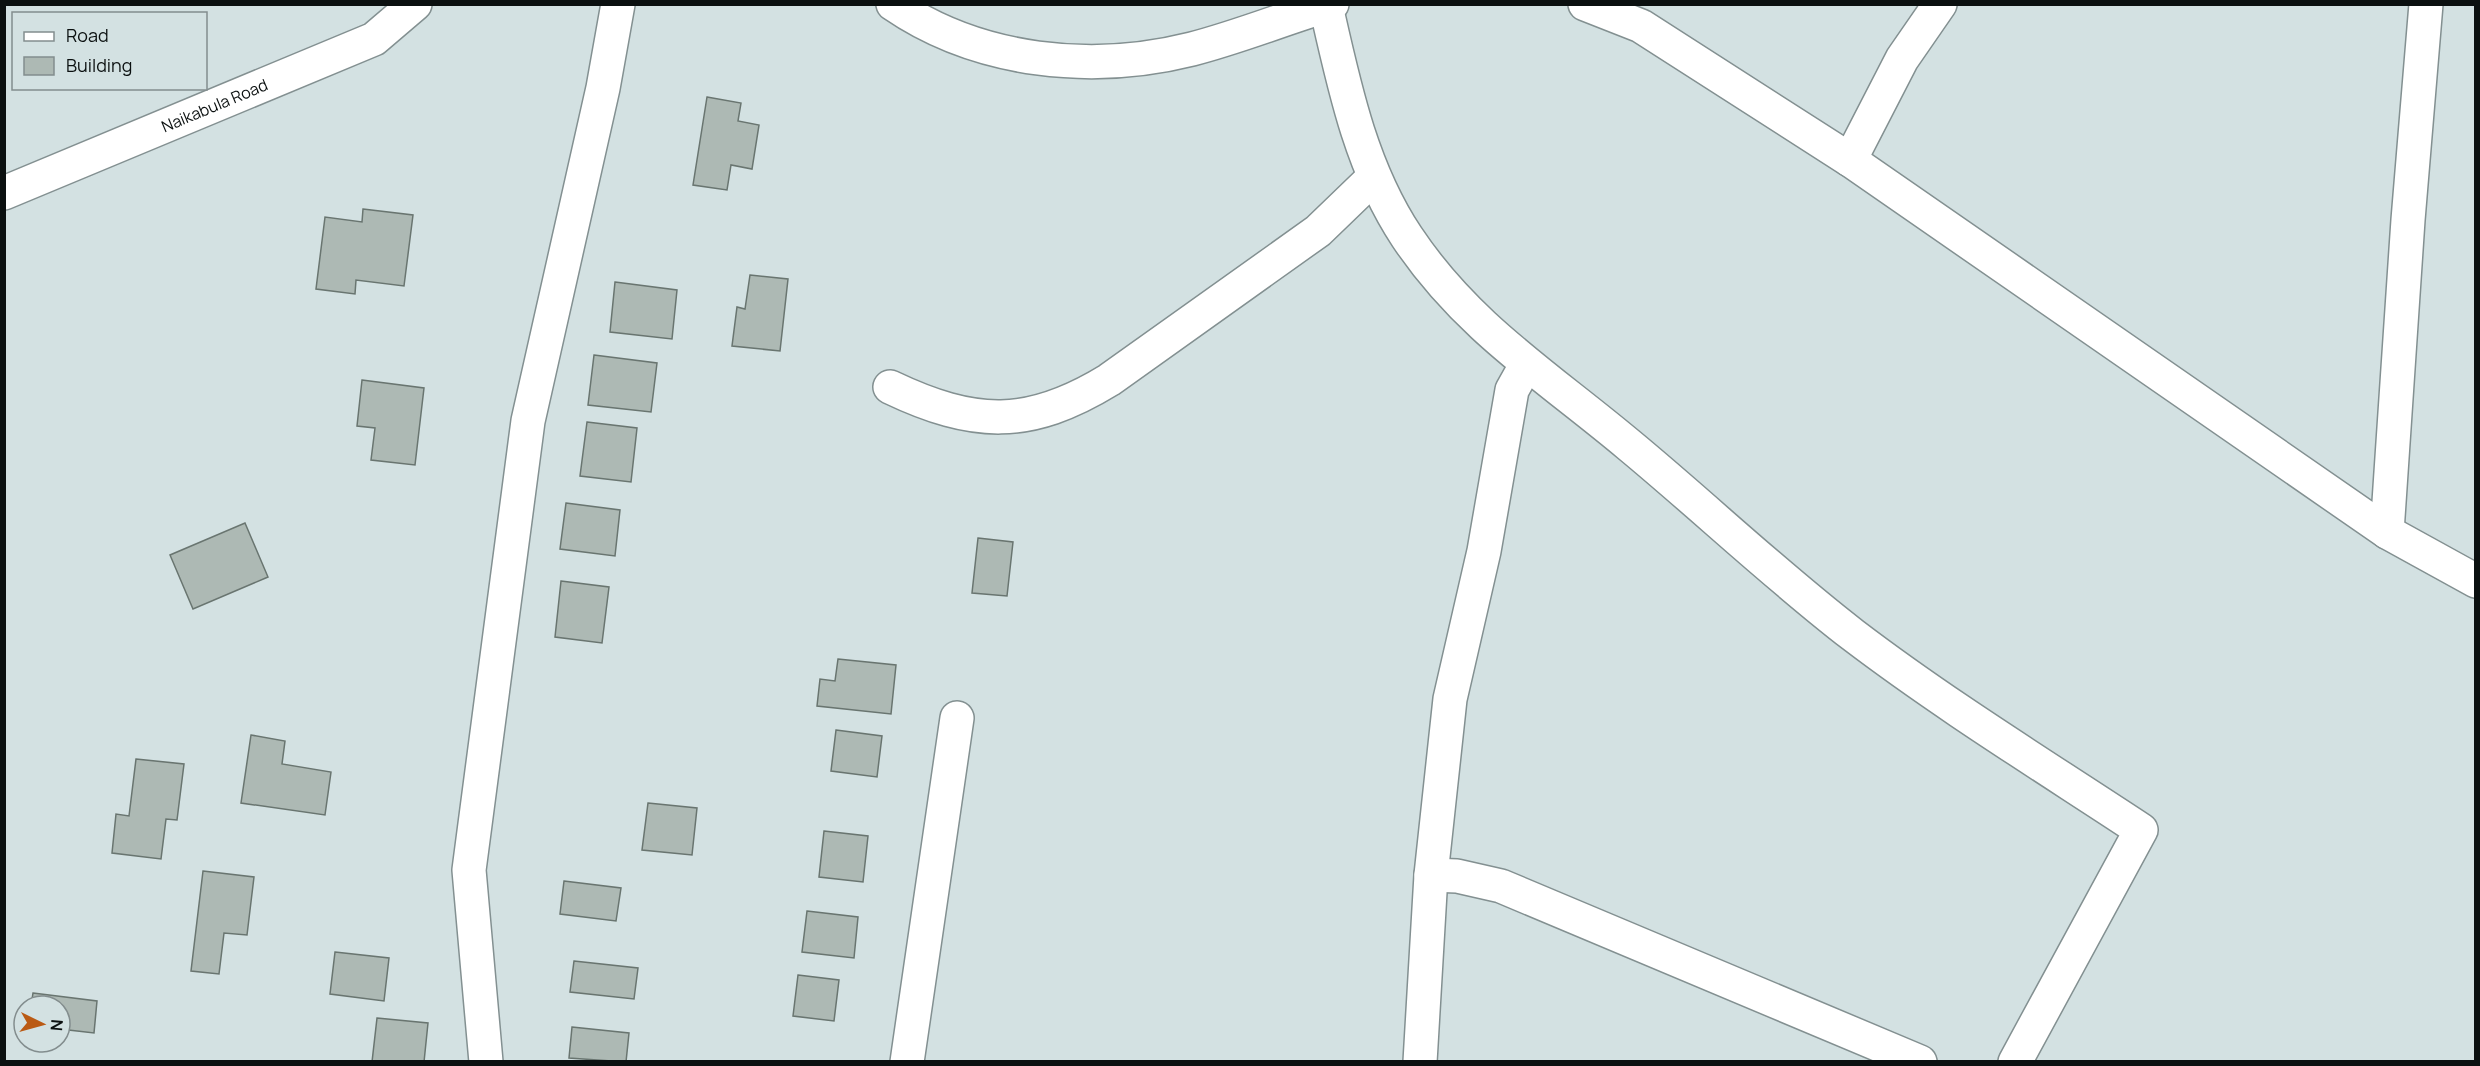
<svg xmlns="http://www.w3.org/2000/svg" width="2480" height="1066" font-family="Manrope,sans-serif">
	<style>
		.building { fill: #adb9b4; stroke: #697570; stroke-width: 1.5 }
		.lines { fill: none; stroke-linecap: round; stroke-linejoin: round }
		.minor-casing { stroke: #839091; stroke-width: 36 }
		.minor { stroke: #fff; stroke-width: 33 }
		.labels { text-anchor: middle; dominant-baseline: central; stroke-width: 4.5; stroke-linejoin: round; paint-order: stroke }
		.street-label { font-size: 16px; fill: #0b1010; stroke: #d3e1e2 }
	</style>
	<rect width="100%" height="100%" fill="#d3e1e2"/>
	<g class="building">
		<path d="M 707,97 L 741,103 L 738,121 L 759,125 L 752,169 L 731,165 L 727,190 L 693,185 Z"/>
		<path d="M 363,209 L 413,215 L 404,286 L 356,280 L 355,294 L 316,289 L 325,217 L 362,222 Z"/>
		<path d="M 750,275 L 788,279 L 780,351 L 732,346 L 737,307 L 745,309 Z"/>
		<path d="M 615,282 L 677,290 L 672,339 L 610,332 Z"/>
		<path d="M 594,355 L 657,363 L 651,412 L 588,405 Z"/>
		<path d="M 362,380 L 424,388 L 415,465 L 371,460 L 375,428 L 357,426 Z"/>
		<path d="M 587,422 L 637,428 L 631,482 L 580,476 Z"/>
		<path d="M 566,503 L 620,510 L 615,556 L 560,549 Z"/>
		<path d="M 245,523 L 268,577 L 193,609 L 170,555 Z"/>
		<path d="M 978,538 L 1013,542 L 1007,596 L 972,593 Z"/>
		<path d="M 561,581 L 609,587 L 602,643 L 555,637 Z"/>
		<path d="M 838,659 L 896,665 L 891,714 L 817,706 L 820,679 L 835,681 Z"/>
		<path d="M 836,730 L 882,736 L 877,777 L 831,771 Z"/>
		<path d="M 251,735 L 285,741 L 282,764 L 331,772 L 325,815 L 241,803 Z"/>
		<path d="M 136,759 L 184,764 L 177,820 L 166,819 L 161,859 L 112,853 L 116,814 L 129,816 Z"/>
		<path d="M 648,803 L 697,808 L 692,855 L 642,850 Z"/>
		<path d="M 824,831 L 868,836 L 863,882 L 819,877 Z"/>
		<path d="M 203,871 L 254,877 L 247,935 L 224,933 L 219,974 L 191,971 Z"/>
		<path d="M 564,881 L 621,888 L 616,921 L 560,914 Z"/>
		<path d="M 807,911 L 858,917 L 854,958 L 802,952 Z"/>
		<path d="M 335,952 L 389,958 L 384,1001 L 330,994 Z"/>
		<path d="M 574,961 L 638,968 L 634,999 L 570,992 Z"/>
		<path d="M 798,975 L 839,980 L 834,1021 L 793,1016 Z"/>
		<path d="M 33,993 L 97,1001 L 94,1033 L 60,1029 L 60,1006 L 31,1006 Z"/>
		<path d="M 377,1018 L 428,1023 L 424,1062 L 372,1062 Z"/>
		<path d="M 572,1027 L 629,1033 L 626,1062 L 569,1058 Z"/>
	</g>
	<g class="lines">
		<g class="minor-casing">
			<g id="minor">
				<path d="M 893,4 C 979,63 1093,74 1192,49 C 1239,37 1285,18 1332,4"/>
				<path d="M 1585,4 L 1641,26 L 1850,160 L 2387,532 L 2476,581"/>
				<path d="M 1326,6 C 1344,86 1361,168 1407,237 C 1467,327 1548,377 1629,445 C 1704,507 1775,575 1853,635 C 1945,705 2044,766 2141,830 L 2015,1062"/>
				<path d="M 1850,160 L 1902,59 L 1940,4"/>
				<path id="s1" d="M 4,193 L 374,39 L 415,4"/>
				<path d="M 890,387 C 974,427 1029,429 1109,380 L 1318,231 L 1374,177"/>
				<path d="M 2387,532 L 2408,220 L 2426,4"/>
				<path d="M 1431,875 L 1457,876 L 1501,886 L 1920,1062"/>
				<path d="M 486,1062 L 469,870 L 528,421 L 603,88 L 618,4"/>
				<path d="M 907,1062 L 957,718"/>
				<path d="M 1420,1062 L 1431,875 L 1450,699 L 1484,551 L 1512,390 L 1526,365"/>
			</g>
		</g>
		<use href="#minor" class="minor"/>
	</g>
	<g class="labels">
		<g class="street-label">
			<text stroke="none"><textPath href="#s1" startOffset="228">Naikabula Road</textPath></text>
		</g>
	</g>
	<rect width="2480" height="1066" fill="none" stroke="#0b1010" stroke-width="12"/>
	<rect x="12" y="12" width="195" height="78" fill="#d3e1e2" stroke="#838d8e" stroke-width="1.5"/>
	<rect x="24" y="32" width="30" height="9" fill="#ffffff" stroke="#838d8e" stroke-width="1.5"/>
	<text x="66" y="42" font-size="18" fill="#0b1010">Road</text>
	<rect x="24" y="57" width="30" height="18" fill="#adb9b4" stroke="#838d8e" stroke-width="1.5"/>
	<text x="66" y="72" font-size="18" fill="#0b1010">Building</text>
	<g transform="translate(42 1024) rotate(95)"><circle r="28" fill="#d3e1e2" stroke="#838d8e" stroke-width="1.5"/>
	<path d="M0-4.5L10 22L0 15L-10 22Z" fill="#ba5a14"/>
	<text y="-9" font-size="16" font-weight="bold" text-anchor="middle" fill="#0b1010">N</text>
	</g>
</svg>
